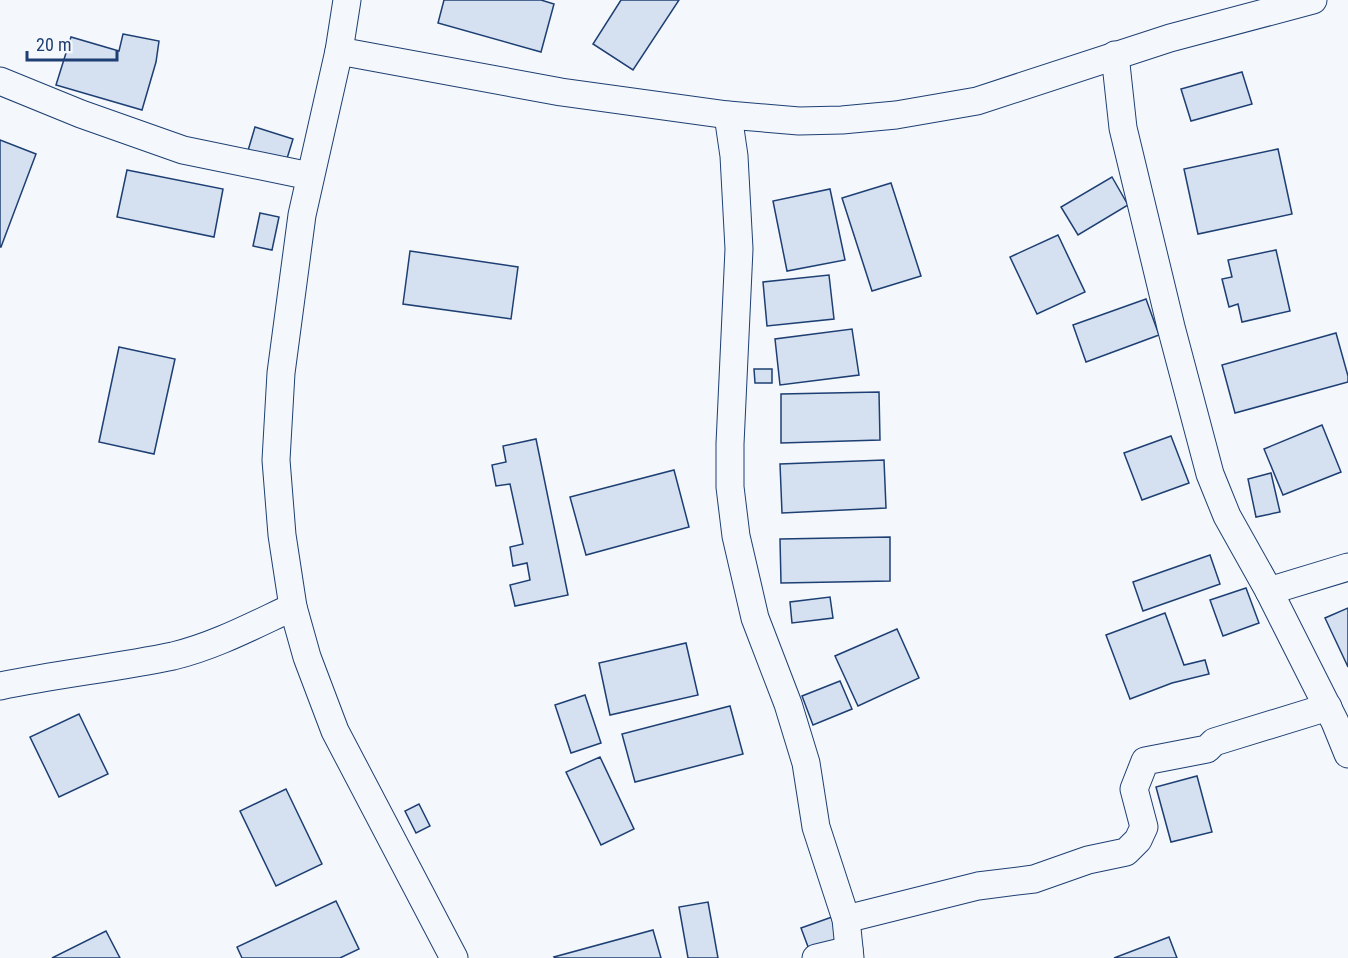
<svg xmlns="http://www.w3.org/2000/svg" width="1348" height="958" font-family="'Roboto Condensed',sans-serif">
	<style>
		.building { fill: #d5e0f0; stroke: #1d3f73; stroke-width: 1.5 }
		.lines { fill: none; stroke-linecap: round; stroke-linejoin: round }
		.street-casing { stroke: #1d3f73; stroke-width: 29 }
		.street { stroke: #f4f7fb; stroke-width: 27 }
	</style>
	<rect width="100%" height="100%" fill="#f4f7fb"/>
	<g class="building">
		<path d="M 444,0 L 541,0 L 554,4 L 541,52 L 438,23 Z"/>
		<path d="M 621,0 L 679,0 L 633,70 L 593,44 Z"/>
		<path d="M 123,34 L 159,41 L 156,62 L 142,110 L 56,85 L 71,37 L 119,51 Z"/>
		<path d="M 1242,72 L 1252,104 L 1191,121 L 1181,89 Z"/>
		<path d="M 255,127 L 293,139 L 285,165 L 247,154 Z"/>
		<path d="M 0,140 L 36,154 L 1,247 L 0,247 Z"/>
		<path d="M 1278,149 L 1292,214 L 1198,234 L 1184,169 Z"/>
		<path d="M 127,170 L 223,189 L 214,237 L 117,217 Z"/>
		<path d="M 1112,177 L 1128,205 L 1078,235 L 1061,207 Z"/>
		<path d="M 891,183 L 921,276 L 872,291 L 842,198 Z"/>
		<path d="M 830,189 L 845,260 L 787,271 L 773,201 Z"/>
		<path d="M 260,213 L 279,217 L 272,250 L 253,246 Z"/>
		<path d="M 1058,235 L 1085,292 L 1037,314 L 1010,257 Z"/>
		<path d="M 1276,250 L 1290,311 L 1242,322 L 1238,304 L 1229,307 L 1222,279 L 1232,277 L 1228,260 Z"/>
		<path d="M 410,251 L 518,267 L 511,319 L 403,304 Z"/>
		<path d="M 829,275 L 834,319 L 767,326 L 763,282 Z"/>
		<path d="M 1146,299 L 1159,335 L 1086,362 L 1073,325 Z"/>
		<path d="M 852,329 L 859,375 L 780,385 L 775,339 Z"/>
		<path d="M 1336,333 L 1348,376 L 1348,382 L 1235,413 L 1222,365 Z"/>
		<path d="M 119,347 L 175,359 L 154,454 L 99,442 Z"/>
		<path d="M 754,369 L 772,369 L 772,383 L 755,383 Z"/>
		<path d="M 879,392 L 880,440 L 781,443 L 781,394 Z"/>
		<path d="M 1322,425 L 1341,472 L 1283,495 L 1264,449 Z"/>
		<path d="M 1171,436 L 1189,483 L 1142,500 L 1124,453 Z"/>
		<path d="M 536,439 L 568,595 L 515,606 L 510,585 L 530,580 L 527,563 L 513,566 L 510,547 L 523,544 L 510,484 L 496,486 L 492,465 L 506,462 L 503,446 Z"/>
		<path d="M 884,460 L 886,508 L 782,513 L 780,464 Z"/>
		<path d="M 674,470 L 689,527 L 586,555 L 570,497 Z"/>
		<path d="M 1271,473 L 1280,512 L 1256,517 L 1248,479 Z"/>
		<path d="M 890,537 L 890,581 L 781,583 L 780,539 Z"/>
		<path d="M 1210,555 L 1220,584 L 1143,611 L 1133,582 Z"/>
		<path d="M 1246,588 L 1259,623 L 1223,636 L 1210,600 Z"/>
		<path d="M 830,597 L 833,618 L 792,623 L 790,602 Z"/>
		<path d="M 1348,608 L 1348,667 L 1325,618 Z"/>
		<path d="M 1165,613 L 1184,665 L 1205,660 L 1209,674 L 1172,683 L 1130,699 L 1106,635 Z"/>
		<path d="M 897,629 L 919,678 L 858,706 L 835,656 Z"/>
		<path d="M 686,643 L 698,695 L 610,715 L 599,663 Z"/>
		<path d="M 840,681 L 852,709 L 813,725 L 802,696 Z"/>
		<path d="M 585,695 L 601,743 L 571,753 L 555,705 Z"/>
		<path d="M 730,706 L 743,754 L 635,782 L 622,734 Z"/>
		<path d="M 79,714 L 108,774 L 59,797 L 30,737 Z"/>
		<path d="M 600,757 L 634,829 L 601,845 L 566,772 Z"/>
		<path d="M 1197,776 L 1212,832 L 1171,842 L 1156,787 Z"/>
		<path d="M 286,789 L 322,864 L 276,886 L 240,811 Z"/>
		<path d="M 419,804 L 430,826 L 416,833 L 405,811 Z"/>
		<path d="M 336,901 L 359,949 L 340,958 L 242,958 L 237,947 Z"/>
		<path d="M 708,902 L 718,958 L 688,958 L 679,907 Z"/>
		<path d="M 832,917 L 840,942 L 810,952 L 801,928 Z"/>
		<path d="M 653,930 L 661,958 L 555,958 L 554,957 Z"/>
		<path d="M 106,931 L 120,958 L 52,958 Z"/>
		<path d="M 1169,937 L 1177,958 L 1114,958 Z"/>
	</g>
	<g class="lines">
		<g class="street-casing">
			<g id="street">
				<path d="M 347,0 L 339,51 L 302,215 L 281,373 L 276,460 L 282,535 L 293,607 L 307,657 L 335,731 L 454,958"/>
				<path d="M 339,51 L 561,92 L 728,115 L 799,121 L 842,120 L 896,115 L 977,101 L 1170,38 L 1313,0"/>
				<path d="M 1115,55 L 1123,128 L 1171,327 L 1210,474 L 1227,516 L 1269,591 L 1335,722 L 1348,754"/>
				<path d="M 0,81 L 81,114 L 183,150 L 310,176"/>
				<path d="M 728,115 L 734,156 L 739,249 L 730,444 L 730,487 L 736,536 L 755,618 L 788,704 L 806,763 L 816,827 L 846,919 L 850,958"/>
				<path d="M 1269,591 L 1348,567"/>
				<path d="M 0,686 C 57,674 116,668 173,656 C 215,646 254,625 293,607"/>
				<path d="M 846,919 L 978,886 L 1034,879 L 1088,860 L 1126,852 L 1138,840 L 1144,827 L 1134,789 L 1145,761 L 1207,749 L 1214,742 L 1328,707"/>
				<path d="M 816,958 L 849,950"/>
			</g>
		</g>
		<use href="#street" class="street"/>
	</g>
	<path d="M27 51v9h90v-9" fill="none" stroke="#1d3f73" stroke-width="3"/>
	<text x="36" y="51" font-size="18" fill="#1d3f73" stroke="#f4f7fb" stroke-width="4.5" paint-order="stroke">20 m</text>
</svg>
